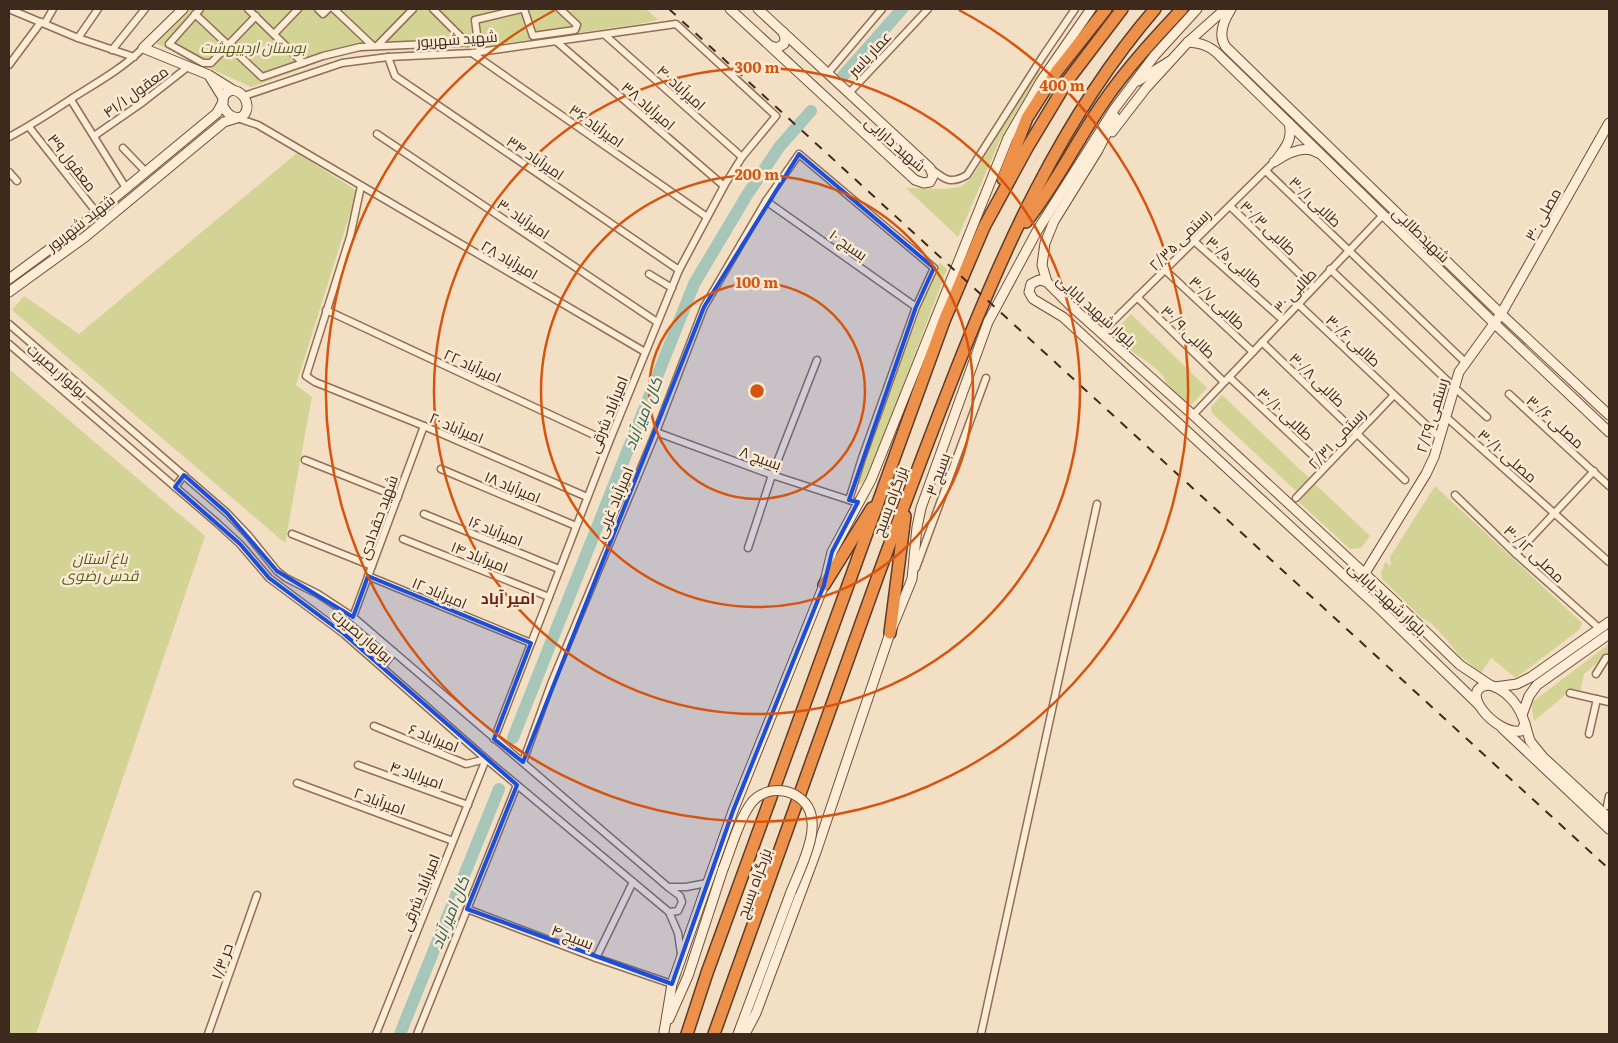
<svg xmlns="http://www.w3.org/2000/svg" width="1618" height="1043" font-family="Literata,Cairo,serif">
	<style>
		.green { fill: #d3d395 }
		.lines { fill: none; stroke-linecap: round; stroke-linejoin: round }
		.river { stroke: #a5c6b8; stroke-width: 12 }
		.street-casing { stroke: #906e57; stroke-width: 9 }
		.secondary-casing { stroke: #724f3a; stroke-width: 11 }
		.highway-casing { stroke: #5d3c2b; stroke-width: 14 }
		.street { stroke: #fdedd7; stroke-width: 6 }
		.secondary { stroke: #fdedd7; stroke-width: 9 }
		.highway { stroke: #ec904a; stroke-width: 11 }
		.rail { stroke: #3e291d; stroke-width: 2; stroke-dasharray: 9 9; stroke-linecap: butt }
		.secondary-bridge-casing { stroke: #724f3a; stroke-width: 11; stroke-linecap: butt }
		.secondary-bridge { stroke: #fdedd7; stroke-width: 9 }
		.marked { fill: #1d4ed8; fill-opacity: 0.2; stroke: #1d4ed8; stroke-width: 4; stroke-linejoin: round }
		.ring { fill: none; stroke: #d7540e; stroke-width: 2.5 }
		.labels { text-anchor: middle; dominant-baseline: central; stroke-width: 5; stroke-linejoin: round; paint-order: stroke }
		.street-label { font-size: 15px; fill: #3e291d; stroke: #faead3 }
		.park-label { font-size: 15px; font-style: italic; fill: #565d21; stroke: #faead3 }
		.water-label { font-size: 16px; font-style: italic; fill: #2a6056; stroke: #faead3 }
		.neighbourhood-label { font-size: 16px; font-weight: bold; fill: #701e17; stroke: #faead3 }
		.centre { fill: #d7540e; stroke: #faead3; stroke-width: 2.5 }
		.ring-label { font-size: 15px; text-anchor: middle; font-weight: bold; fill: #d7540e; stroke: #faead3; stroke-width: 5; stroke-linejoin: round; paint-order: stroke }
	</style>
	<rect width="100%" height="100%" fill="#f3dfc3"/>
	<g class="green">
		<path d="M 190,9 L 646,9 L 658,20 L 633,25 L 486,46 L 390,49 L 358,52 L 325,60 L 251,87 L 157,44 L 159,38 Z"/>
		<path d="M 1037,70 L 1040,71 L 1000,140 L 958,237 L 906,188 L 945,189 L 960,187 L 971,179 Z"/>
		<path d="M 297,153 L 357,191 L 296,385 L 312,397 L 285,543 L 12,310 L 24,296 L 79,334 Z"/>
		<path d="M 940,263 L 947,269 L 868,478 L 866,482 L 855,486 L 936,267 Z"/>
		<path d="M 1131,314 L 1207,388 L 1192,404 L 1188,404 C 1181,398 1174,392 1168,385 C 1165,382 1165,378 1162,375 C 1150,359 1119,350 1116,330 Z"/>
		<path d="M 9,369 L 205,536 L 36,1034 L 9,1034 Z"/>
		<path d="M 1222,395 L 1309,478 L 1296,491 L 1212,413 L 1211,407 Z"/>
		<path d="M 1315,484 L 1370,536 L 1361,548 L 1350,549 L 1299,502 Z"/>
		<path d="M 1435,486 L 1582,623 L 1580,629 L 1516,678 L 1491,658 L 1481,673 L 1459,655 L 1447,640 L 1431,623 L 1422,618 L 1382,579 L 1381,572 L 1385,562 L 1391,566 L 1390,557 Z"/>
		<path d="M 1609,644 L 1609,655 L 1605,656 L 1584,674 L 1580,692 L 1567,689 L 1565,695 L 1534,721 L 1531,703 Z"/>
	</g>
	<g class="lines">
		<g class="river">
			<path d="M 842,77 L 902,9"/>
			<path d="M 513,738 L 694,284 L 747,195 L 780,146 L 811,111"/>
			<path d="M 400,1034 L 499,789"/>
		</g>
		<g class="street-casing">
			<g id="street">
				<path d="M 9,9 L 78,38 L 134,57"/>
				<path d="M 200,9 L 169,44 L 203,63 L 211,63 L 256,16"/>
				<path d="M 248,9 L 303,63"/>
				<path d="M 318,9 L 323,14 L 328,9"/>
				<path d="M 334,9 L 373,46"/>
				<path d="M 433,9 L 467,43"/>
				<path d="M 524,9 L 533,36 L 575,30 L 577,25 L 560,9"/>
				<path d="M 195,14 L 262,77 L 323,56 L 360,47 L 478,42 L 475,20 L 521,9"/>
				<path d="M 45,23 L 53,9"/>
				<path d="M 274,34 L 298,9"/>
				<path d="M 605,35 L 742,157"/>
				<path d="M 78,38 L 98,9"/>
				<path d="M 557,42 L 724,186"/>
				<path d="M 377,46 L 413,9"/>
				<path d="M 112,50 L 145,9"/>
				<path d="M 472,53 L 707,217"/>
				<path d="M 388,57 L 395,76 L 679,270"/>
				<path d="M 9,65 L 41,22"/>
				<path d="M 828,73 L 882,9"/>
				<path d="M 850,92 L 928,9"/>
				<path d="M 244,96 L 342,63 L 388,57 L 472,53 L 676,24 L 776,116 L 742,157 L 724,186 L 679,270 L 609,442 L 494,739"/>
				<path d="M 71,100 L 126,188"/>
				<path d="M 237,118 L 258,125 L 645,352"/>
				<path d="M 29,127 L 97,213"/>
				<path d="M 377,134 L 657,322"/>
				<path d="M 94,136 L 143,102 L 189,66"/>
				<path d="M 9,137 C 32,125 53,111 74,97 C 98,82 123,68 143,48"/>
				<path d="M 123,148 L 146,172"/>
				<path d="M 930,168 C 944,179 950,185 967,175 L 1043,56 L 1075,9"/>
				<path d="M 1266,171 L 1465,362"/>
				<path d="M 9,172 L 17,181"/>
				<path d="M 361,186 L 350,237 L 306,376 L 315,382 L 424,426 L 587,497"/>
				<path d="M 766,201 L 916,307"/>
				<path d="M 1230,206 L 1313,287"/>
				<path d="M 1194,241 L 1283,320"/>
				<path d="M 1330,269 L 1454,387 L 1487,417"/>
				<path d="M 1165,270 L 1253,352"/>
				<path d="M 649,274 L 672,288"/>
				<path d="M 1137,297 L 1224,382"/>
				<path d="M 1298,304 L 1440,438"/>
				<path d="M 326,310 L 609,442"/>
				<path d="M 9,324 L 227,513 L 248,535 L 277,571 L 286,578 L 318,594 L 353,617 L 668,887 L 686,887 L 707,883"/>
				<path d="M 1101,333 L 1274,162"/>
				<path d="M 1262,342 L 1405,480"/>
				<path d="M 9,344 L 217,523 L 240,544 L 269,578 L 344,634 L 486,759 L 669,912 L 678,933 L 681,954"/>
				<path d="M 1229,377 L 1325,467"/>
				<path d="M 1509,394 L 1609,486"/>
				<path d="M 1193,415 L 1383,215"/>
				<path d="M 1445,416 L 1609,562"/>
				<path d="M 656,432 L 772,475 L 852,501"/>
				<path d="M 305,460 L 398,497"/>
				<path d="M 441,469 L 576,526"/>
				<path d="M 175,487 L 184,475"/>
				<path d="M 1455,495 L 1516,554 L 1599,628"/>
				<path d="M 1296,498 L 1394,395"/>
				<path d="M 424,514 L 559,569"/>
				<path d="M 292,534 L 372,566"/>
				<path d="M 403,539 L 549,597"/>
				<path d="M 748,548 L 772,475 L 817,360"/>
				<path d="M 1516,554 L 1594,471"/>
				<path d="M 916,568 L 986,378"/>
				<path d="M 368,576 L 531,643"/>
				<path d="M 353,617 L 424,426"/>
				<path d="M 382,667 L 394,652"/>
				<path d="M 1596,674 L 1606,658 L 1609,658"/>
				<path d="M 1570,693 L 1609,702"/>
				<path d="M 374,726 L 466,764 L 486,759"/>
				<path d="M 1589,734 L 1597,699"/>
				<path d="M 523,762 L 551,684 L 656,432 L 704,307 L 766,201 L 799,154 L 934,268 L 916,307 L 862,458 L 849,500"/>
				<path d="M 358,765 L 468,805"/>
				<path d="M 297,783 L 453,841"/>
				<path d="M 1607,806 L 1609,796"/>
				<path d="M 668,887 L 680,896 L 682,902 L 678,911 L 669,912"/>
				<path d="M 467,909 L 596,958 L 672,984"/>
				<path d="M 596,958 L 633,882"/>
				<path d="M 208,1034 L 257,895"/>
				<path d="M 376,1034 L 486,759"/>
				<path d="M 417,1034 L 517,785"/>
				<path d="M 981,1034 L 1097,504"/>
			</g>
		</g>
		<g class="secondary-casing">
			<g id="secondary">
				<path d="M 183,9 L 143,48 L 209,75 L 233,90"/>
				<path d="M 730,9 L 915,180 L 924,183 L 930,182 L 933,176 L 930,168 L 758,9"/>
				<path d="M 1231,9 C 1224,20 1217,35 1226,47 L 1501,314 L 1609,415"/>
				<path d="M 1188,42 C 1200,43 1208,45 1217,53 L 1495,324 L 1609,432"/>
				<path d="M 771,46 L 777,48 L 784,44 L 785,38 L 783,32"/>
				<path d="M 210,77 L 223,98"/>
				<path d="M 1138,81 L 1170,61"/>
				<path d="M 233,90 C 246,93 252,108 242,117 C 232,119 227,114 223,106 C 222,98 224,92 233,90 Z"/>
				<path d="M 1112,132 L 1146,88 L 1188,42 L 1225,9"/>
				<path d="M 1277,159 C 1286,147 1293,139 1289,123"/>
				<path d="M 1274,162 C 1286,154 1305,144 1318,153"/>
				<path d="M 9,279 L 78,228 L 217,113 L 223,102"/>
				<path d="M 1047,282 L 1042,265 L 1045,243 L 1054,221 L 1098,150 L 1115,117"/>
				<path d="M 9,292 L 85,237 L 224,122 L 237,118"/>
				<path d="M 1365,573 L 1426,474 L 1434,457 L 1459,372 L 1501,314 L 1609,123"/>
				<path d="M 1490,685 C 1508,691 1520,706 1525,724 L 1521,731 C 1495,735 1455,687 1490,685 Z"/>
				<path d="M 1495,687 L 1517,684 L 1531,677 L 1609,622"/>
				<path d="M 1479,705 L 1381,610 L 1063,317 L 1033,299 L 1029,292 L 1031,284 L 1039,280 L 1047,282 L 1072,307 L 1193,415 L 1392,599 L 1460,665 L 1490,685"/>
				<path d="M 1522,715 L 1529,696 L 1537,685 L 1609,634"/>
				<path d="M 1525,724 L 1530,741 L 1543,757 L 1609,818"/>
				<path d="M 1502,728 L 1609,829"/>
				<path d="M 669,1019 L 688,976 L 723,869"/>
				<path d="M 664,1032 L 672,984 L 733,811 L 824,585 L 832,552 L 871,480 L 1008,138 L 1041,81 L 1091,9"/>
				<path d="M 738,1034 L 791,892"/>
				<path d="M 745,1034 L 756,1013 L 816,852 L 890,633 L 912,579 L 917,527 L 921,508 L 988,322 L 1037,231 L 1115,108 L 1155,55 L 1197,9"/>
			</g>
		</g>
		<g class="highway-casing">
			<g id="highway">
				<path d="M 1003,179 L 1027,118 L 1057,71 L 1106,9"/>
				<path d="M 1026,222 C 1056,184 1076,142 1103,103 C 1126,69 1154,39 1182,9"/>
				<path d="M 824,585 L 872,508"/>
				<path d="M 890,633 L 905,516"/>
				<path d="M 687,1034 L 707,973 L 944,321 L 984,227 L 1027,148 L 1068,80 L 1122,9"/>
				<path d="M 714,1034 C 769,880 824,726 879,573 C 902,511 925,449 949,388 C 1001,254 1061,118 1155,9"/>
			</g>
		</g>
		<use href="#street" class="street"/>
		<use href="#secondary" class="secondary"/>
		<use href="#highway" class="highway"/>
		<path class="rail" d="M 669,9 L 1609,869"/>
		<g class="secondary-bridge-casing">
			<path id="secondary-bridge" d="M 723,869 C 731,849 739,819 752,802 C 760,793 772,789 784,791 C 790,792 796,795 801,799 C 827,820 801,866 791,892"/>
		</g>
		<use href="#secondary-bridge" class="secondary-bridge"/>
	</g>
	<path class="marked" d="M 799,154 L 934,268 L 916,307 L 849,500 L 858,502 L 832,552 L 824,585 L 733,811 L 672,984 L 467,909 L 517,785 L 344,634 L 269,578 L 240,544 L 175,487 L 184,475 L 227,513 L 277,571 L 353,617 L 368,576 L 531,643 L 494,739 L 523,762 L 704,307 Z"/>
	<g class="ring">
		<circle cx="757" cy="391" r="108"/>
		<circle cx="757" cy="391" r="216"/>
		<circle cx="757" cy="391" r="323"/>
		<path d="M959 10A431 431 0 1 1 555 10"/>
	</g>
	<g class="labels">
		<g class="street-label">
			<text transform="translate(457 38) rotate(-4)">شهید شهریور</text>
			<text transform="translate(869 53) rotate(-47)">عمار یاسر</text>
			<text transform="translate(682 87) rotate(42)">امیرآباد ۴۰</text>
			<text transform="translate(135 91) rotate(-36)">معقول ۴۱/۱</text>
			<text transform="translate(649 105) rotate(41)">امیرآباد ۳۸</text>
			<text transform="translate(597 125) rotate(35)">امیرآباد ۳۶</text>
			<text transform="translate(896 143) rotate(41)">شهید دارایی</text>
			<text transform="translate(536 157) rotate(34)">امیرآباد ۳۴</text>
			<text transform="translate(73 162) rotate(52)">معقول ۳۹</text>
			<text transform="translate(1316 201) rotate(44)">طالبی ۳۰/۱</text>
			<text transform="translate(1542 214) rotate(-61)">مصلی ۳۰</text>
			<text transform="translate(524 218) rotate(34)">امیرآباد ۳۰</text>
			<text transform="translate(80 222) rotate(-38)">شهید شهریور</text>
			<text transform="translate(1269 227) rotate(44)">طالبی ۳۰/۳</text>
			<text transform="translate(1422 234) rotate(44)">شهیدطالبی</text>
			<text transform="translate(1179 239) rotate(-45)">رستمی ۲/۳۵</text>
			<text transform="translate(849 244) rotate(35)">بسیج ۱۰</text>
			<text transform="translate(510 259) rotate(30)">امیرآباد ۲۸</text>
			<text transform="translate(1235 261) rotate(41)">طالبی ۳۰/۵</text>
			<text transform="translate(1294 290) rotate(-47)">طالبی ۳۰</text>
			<text transform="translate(1218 302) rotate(43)">طالبی ۳۰/۷</text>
			<text transform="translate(1097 310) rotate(42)">بلوار شهید بابایی</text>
			<text transform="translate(1189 331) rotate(44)">طالبی ۳۰/۹</text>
			<text transform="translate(1354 340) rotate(43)">طالبی ۳۰/۶</text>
			<text transform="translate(473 365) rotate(25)">امیرآباد ۲۲</text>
			<text transform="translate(58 370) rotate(41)">بولوار بصیرت</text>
			<text transform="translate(1318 379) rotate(44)">طالبی ۳۰/۸</text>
			<text transform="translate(1286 413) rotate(43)">طالبی ۳۰/۱۰</text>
			<text transform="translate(607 414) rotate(-68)">امیرآباد شرقی</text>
			<text transform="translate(1431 415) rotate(-73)">رستمی ۲/۲۹</text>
			<text transform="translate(1556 421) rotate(42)">مصلی ۳۰/۶</text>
			<text transform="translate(457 427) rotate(23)">امیرآباد ۲۰</text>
			<text transform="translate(1336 438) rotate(-47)">رستمی ۲/۳۱</text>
			<text transform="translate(1508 455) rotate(41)">مصلی ۳۰/۱۰</text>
			<text transform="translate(761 457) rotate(20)">بسیج ۸</text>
			<text transform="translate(937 474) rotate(-70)">بسیج ۳</text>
			<text transform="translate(513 486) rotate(23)">امیرآباد ۱۸</text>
			<text transform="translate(889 501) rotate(-70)">بزرگراه بسیج</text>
			<text transform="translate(613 502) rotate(-67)">امیرآباد غربی</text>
			<text transform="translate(377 517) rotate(-70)">شهید حقدادی</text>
			<text transform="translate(496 530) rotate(22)">امیرآباد ۱۶</text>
			<text transform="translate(1535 553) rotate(43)">مصلی ۳۰/۱۲</text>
			<text transform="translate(480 556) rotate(22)">امیرآباد ۱۴</text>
			<text transform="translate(440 592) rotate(23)">امیرآباد ۱۲</text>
			<text transform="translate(1388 598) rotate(43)">بلوار شهید بابایی</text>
			<text transform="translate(363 635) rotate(40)">بولوار بصیرت</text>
			<text transform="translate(434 737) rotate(22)">امیراباد ۶</text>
			<text transform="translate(417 774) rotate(20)">امیراباد ۴</text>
			<text transform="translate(380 800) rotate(20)">امیرآباد ۲</text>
			<text transform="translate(753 883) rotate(-70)">بزرگراه بسیج</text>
			<text transform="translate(419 892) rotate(-68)">امیرآباد شرقی</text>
			<text transform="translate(573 936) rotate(21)">بسیج ۴</text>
			<text transform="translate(221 961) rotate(-71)">حر ۱/۳</text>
		</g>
		<g class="park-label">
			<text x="253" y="46">بوستان اردیبهشت</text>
			<text x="100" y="557">باغ آستان<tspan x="100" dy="17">قدس رضوی</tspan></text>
		</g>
		<g class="water-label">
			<text transform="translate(642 413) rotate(-68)">کال امیر آباد</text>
			<text transform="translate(449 912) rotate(-68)">کال امیر آباد</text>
		</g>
		<g class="neighbourhood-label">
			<text x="508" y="597">امیر آباد</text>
		</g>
	</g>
	<circle cx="757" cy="391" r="8" class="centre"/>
	<g class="ring-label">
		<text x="757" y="73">300 m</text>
		<text x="1062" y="91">400 m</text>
		<text x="757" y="180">200 m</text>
		<text x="757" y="288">100 m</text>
	</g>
	<rect width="1618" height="1043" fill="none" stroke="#3e291d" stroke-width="20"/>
</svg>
